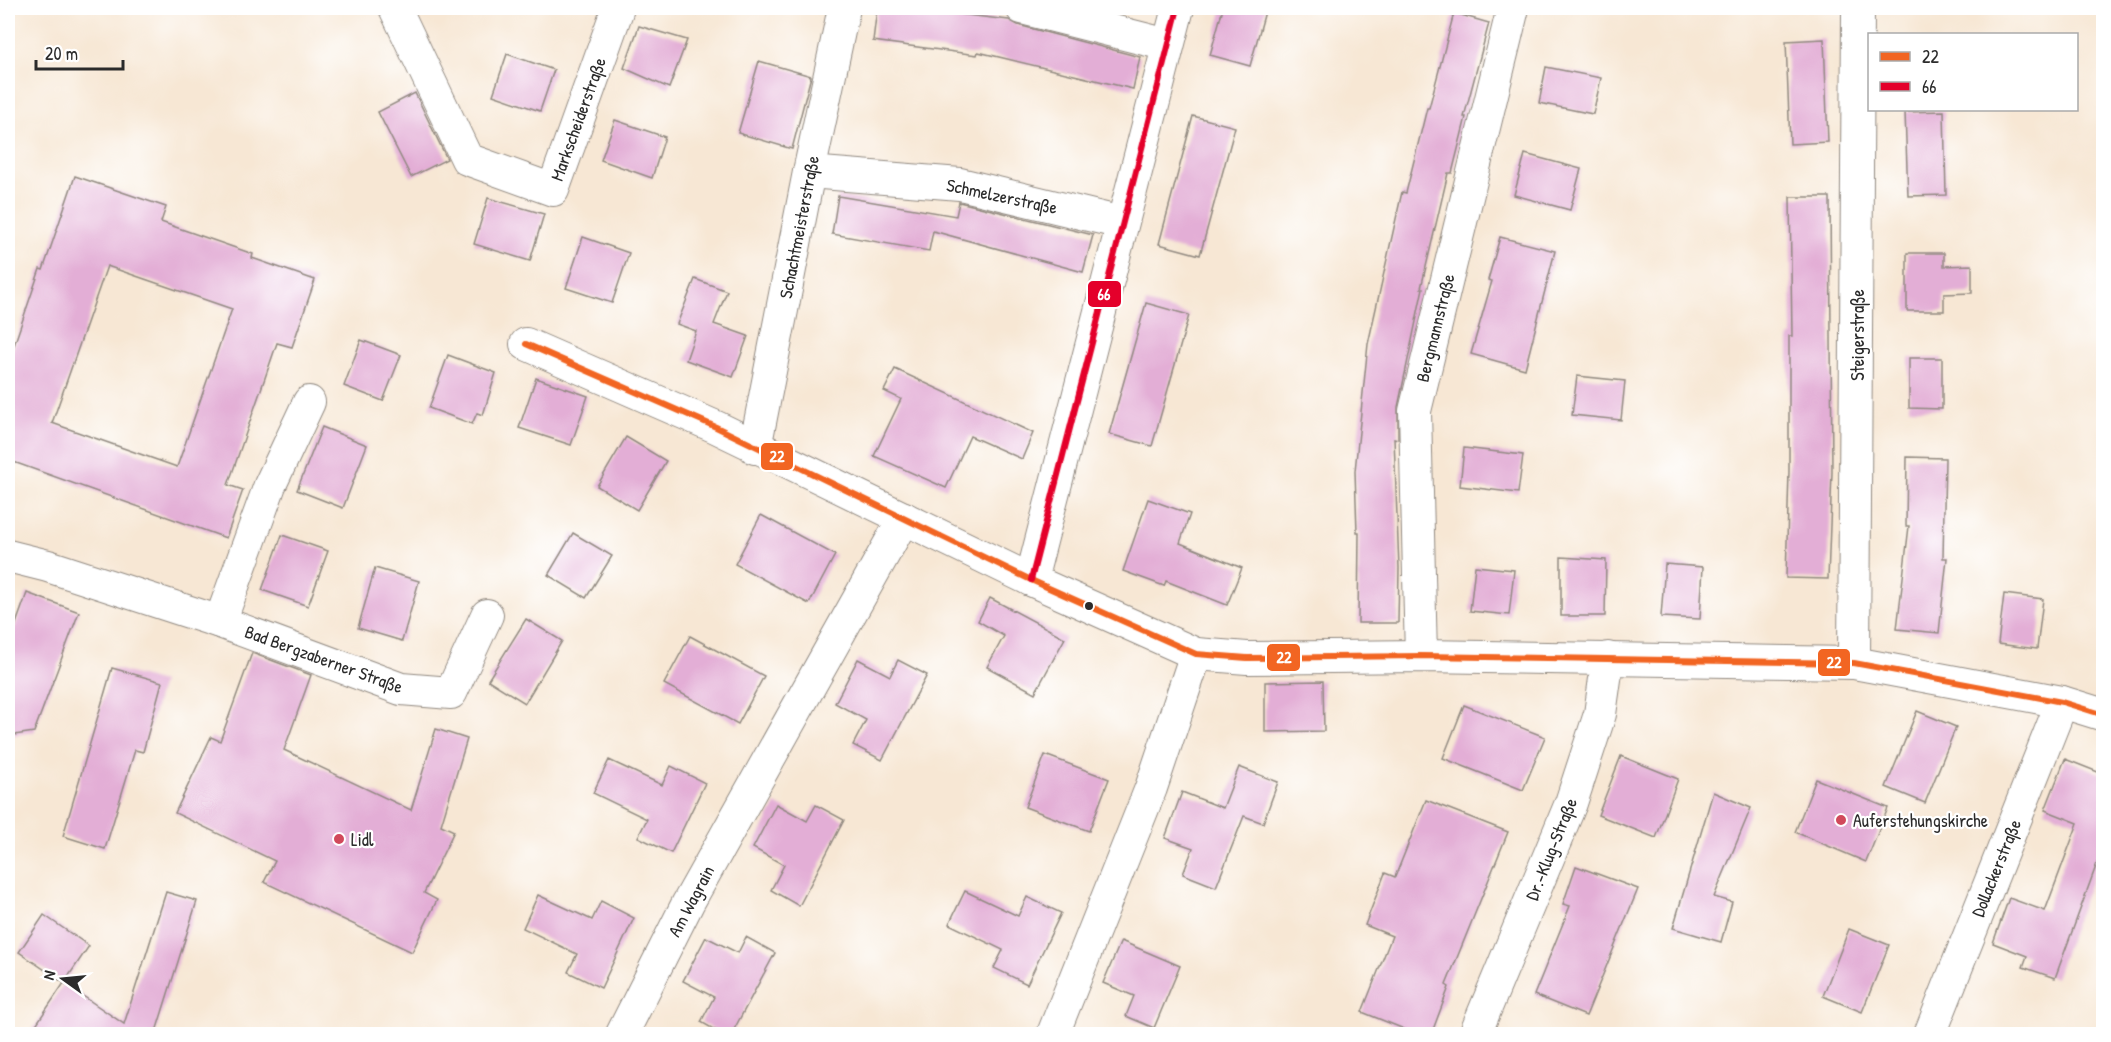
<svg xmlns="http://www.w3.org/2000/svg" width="2111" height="1042" font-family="'Patrick Hand',sans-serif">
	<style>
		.building { fill: #e3aed6; fill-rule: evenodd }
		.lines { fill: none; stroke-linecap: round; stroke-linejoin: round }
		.minor-casing { stroke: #918980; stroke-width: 34 }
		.minor { stroke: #fff; stroke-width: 32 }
		.bus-1-casing { stroke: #fff; stroke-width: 10 }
		.bus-2-casing { stroke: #fff; stroke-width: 10 }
		.bus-1 { stroke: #f26522; stroke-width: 6 }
		.bus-2 { stroke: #e4002b; stroke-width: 6 }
		.bus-dot { fill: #2b2b2b; stroke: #fff; stroke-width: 2 }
		.poi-dot { fill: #d1495b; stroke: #fff; stroke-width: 2 }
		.labels { text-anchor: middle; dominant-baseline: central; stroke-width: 4.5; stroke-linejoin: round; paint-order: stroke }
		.street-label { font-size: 18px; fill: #2b2b2b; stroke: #fff }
		.poi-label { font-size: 18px; fill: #2b2b2b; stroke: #fff; text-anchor: start }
		.line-badge { stroke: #fff; stroke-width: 2 }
		.badge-label { font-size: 16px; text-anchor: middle; font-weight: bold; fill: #fff }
	</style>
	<rect width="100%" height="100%" fill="#fff"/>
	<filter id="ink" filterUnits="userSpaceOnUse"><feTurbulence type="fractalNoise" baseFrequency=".0167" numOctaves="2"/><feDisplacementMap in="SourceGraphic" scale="12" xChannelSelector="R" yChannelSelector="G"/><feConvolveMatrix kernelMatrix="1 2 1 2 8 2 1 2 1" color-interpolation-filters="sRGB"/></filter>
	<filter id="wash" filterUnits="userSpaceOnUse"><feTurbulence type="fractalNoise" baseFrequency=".008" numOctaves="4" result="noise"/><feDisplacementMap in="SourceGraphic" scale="24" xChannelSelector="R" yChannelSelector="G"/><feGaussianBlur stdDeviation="1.35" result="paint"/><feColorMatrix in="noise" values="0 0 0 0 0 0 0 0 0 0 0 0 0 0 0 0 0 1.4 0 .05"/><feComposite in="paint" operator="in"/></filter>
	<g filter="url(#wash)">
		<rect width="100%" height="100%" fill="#f7e7d4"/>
		<g id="blocks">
			<g class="building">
				<path d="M 877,8 L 907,8 L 1009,20 L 1018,25 L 1140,57 L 1133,89 L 978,52 L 977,55 L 873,41 Z"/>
				<path d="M 1223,8 L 1266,8 L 1250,66 L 1210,55 Z"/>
				<path d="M 1454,13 L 1489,23 L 1464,117 L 1466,117 L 1452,173 L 1448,173 L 1421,288 L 1423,288 L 1398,407 L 1398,439 L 1394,438 L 1399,568 L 1398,623 L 1358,623 L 1359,532 L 1357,532 L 1355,471 L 1368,344 L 1402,192 L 1406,193 L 1427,108 L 1429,108 Z"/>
				<path d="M 639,26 L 687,40 L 669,88 L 624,68 Z"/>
				<path d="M 1824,39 L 1828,142 L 1790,144 L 1786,41 Z"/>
				<path d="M 507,54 L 554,70 L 540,111 L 493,95 Z"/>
				<path d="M 759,61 L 811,76 L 792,149 L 738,133 Z"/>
				<path d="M 1546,67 L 1601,78 L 1593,114 L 1539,103 Z"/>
				<path d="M 415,93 L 447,159 L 411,177 L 378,112 Z"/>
				<path d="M 1944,111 L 1946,195 L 1908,196 L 1905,112 Z"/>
				<path d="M 1193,116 L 1235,127 L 1200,255 L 1159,244 Z"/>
				<path d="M 615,120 L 665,137 L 652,178 L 601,160 Z"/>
				<path d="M 1525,154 L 1581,169 L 1570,210 L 1514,195 Z"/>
				<path d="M 75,176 L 166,207 L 161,222 L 253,254 L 252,258 L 315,280 L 292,347 L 277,343 L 228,485 L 243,490 L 226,538 L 8,460 L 8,363 L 40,269 L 43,270 ZM 107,266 L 232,309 L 177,467 L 52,423 Z"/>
				<path d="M 838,196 L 956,216 L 959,202 L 1093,235 L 1083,272 L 933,231 L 929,251 L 832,234 Z"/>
				<path d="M 1790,197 L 1830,197 L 1832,472 L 1828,579 L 1786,578 L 1789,471 L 1789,336 L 1792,336 Z"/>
				<path d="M 488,198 L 544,214 L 530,261 L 474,244 Z"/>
				<path d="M 583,237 L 629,253 L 612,303 L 566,288 Z"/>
				<path d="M 1500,237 L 1555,251 L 1525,369 L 1471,354 L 1492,281 L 1488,280 Z"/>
				<path d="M 1907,253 L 1944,253 L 1944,266 L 1972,265 L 1972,293 L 1944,294 L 1944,311 L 1907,311 Z"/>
				<path d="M 695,279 L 727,291 L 714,324 L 748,336 L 733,377 L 686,360 L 696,331 L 677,324 Z"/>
				<path d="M 1146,303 L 1189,315 L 1152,446 L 1109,434 Z"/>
				<path d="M 361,340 L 401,355 L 383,401 L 344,386 Z"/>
				<path d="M 448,355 L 496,373 L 483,415 L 477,413 L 472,424 L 429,408 Z"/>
				<path d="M 1909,358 L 1942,358 L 1942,409 L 1909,408 Z"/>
				<path d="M 895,369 L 1033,433 L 1022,459 L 970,436 L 946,488 L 874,456 L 901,399 L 884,391 Z"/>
				<path d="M 1577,376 L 1625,381 L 1621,420 L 1572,415 Z"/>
				<path d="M 536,378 L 588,396 L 571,445 L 519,428 Z"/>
				<path d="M 322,427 L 367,445 L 343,508 L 297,490 Z"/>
				<path d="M 626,437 L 666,461 L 637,510 L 597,486 Z"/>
				<path d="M 1464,448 L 1523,455 L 1518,493 L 1460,486 Z"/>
				<path d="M 1907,457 L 1945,458 L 1943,558 L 1947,558 L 1939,633 L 1897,629 L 1909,526 L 1906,526 Z"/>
				<path d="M 1148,499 L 1190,514 L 1180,543 L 1242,568 L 1227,605 L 1166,581 L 1164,586 L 1123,571 Z"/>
				<path d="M 761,515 L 835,555 L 809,604 L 735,564 Z"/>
				<path d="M 573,533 L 612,556 L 586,598 L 548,575 Z"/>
				<path d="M 282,535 L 328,551 L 308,606 L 262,590 Z"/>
				<path d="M 1561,557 L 1606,560 L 1605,616 L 1561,616 Z"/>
				<path d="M 1665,564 L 1703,567 L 1700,619 L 1661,617 Z"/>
				<path d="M 1475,566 L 1514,570 L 1509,615 L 1470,611 Z"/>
				<path d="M 375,568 L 419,581 L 402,641 L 358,628 Z"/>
				<path d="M 27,593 L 79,612 L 34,732 L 8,736 L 8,646 Z"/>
				<path d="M 2004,594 L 2043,599 L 2037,649 L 1998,644 Z"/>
				<path d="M 990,598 L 1065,638 L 1035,693 L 987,667 L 1004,636 L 978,621 Z"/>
				<path d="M 526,619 L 562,641 L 525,703 L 488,680 Z"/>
				<path d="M 690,636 L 764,676 L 738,724 L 664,684 Z"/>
				<path d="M 252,653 L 311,675 L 284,750 L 411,810 L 436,729 L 467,739 L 441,825 L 454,831 L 424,893 L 437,900 L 412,952 L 264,882 L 275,861 L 175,813 L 211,737 L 220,741 Z"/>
				<path d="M 858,659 L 890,676 L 898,660 L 927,675 L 882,760 L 853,745 L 866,720 L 835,703 Z"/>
				<path d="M 112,668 L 162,682 L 143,752 L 135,750 L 105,849 L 63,836 Z"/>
				<path d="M 1323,681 L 1324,731 L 1265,732 L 1265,682 Z"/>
				<path d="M 1464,705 L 1545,737 L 1523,790 L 1443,758 Z"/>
				<path d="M 1917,711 L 1956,727 L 1925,803 L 1886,787 Z"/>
				<path d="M 1045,755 L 1109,779 L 1089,831 L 1025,807 Z"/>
				<path d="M 1621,756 L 1678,779 L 1656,838 L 1598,815 Z"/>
				<path d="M 2065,759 L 2103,774 L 2103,847 L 2055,978 L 2023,967 L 2027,956 L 1993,943 L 2009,898 L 2045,911 L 2078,823 L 2045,810 Z"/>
				<path d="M 609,760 L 662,785 L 671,766 L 705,783 L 671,853 L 638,837 L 647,819 L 593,793 Z"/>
				<path d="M 1239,767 L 1278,782 L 1263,823 L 1244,816 L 1216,887 L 1183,874 L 1193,848 L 1165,838 L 1182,792 L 1223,808 Z"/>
				<path d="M 1816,779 L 1888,808 L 1866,862 L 1795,832 Z"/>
				<path d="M 1713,792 L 1751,808 L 1714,897 L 1732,902 L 1721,942 L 1673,928 Z"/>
				<path d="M 1426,800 L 1508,832 L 1446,985 L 1449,987 L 1431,1035 L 1419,1035 L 1362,1012 L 1392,936 L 1365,925 L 1385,873 L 1395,877 Z"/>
				<path d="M 776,804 L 807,821 L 816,805 L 844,820 L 799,906 L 771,890 L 784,865 L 753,848 Z"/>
				<path d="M 1576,866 L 1638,889 L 1586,1016 L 1534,995 L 1570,906 L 1563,904 Z"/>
				<path d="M 965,891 L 1018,916 L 1027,897 L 1061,913 L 1027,984 L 994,968 L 1003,950 L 949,924 Z"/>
				<path d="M 166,892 L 197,901 L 155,1035 L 29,1035 L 64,983 L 124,1024 Z"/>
				<path d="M 538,895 L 592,920 L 601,901 L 634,918 L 601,988 L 568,972 L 577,954 L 523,928 Z"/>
				<path d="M 44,915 L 89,946 L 64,983 L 19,952 Z"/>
				<path d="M 1849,929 L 1889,945 L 1862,1012 L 1823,996 Z"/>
				<path d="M 706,937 L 738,953 L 746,937 L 775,953 L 731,1035 L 724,1035 L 701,1022 L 714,997 L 683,981 Z"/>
				<path d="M 1121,941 L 1180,966 L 1154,1028 L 1126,1016 L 1134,996 L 1103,983 Z"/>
			</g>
		</g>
	</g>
	<g filter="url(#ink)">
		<use href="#blocks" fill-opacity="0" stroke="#918980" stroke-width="1.5"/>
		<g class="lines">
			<g class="minor-casing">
				<g id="minor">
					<path d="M 395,8 L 467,159 L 553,190 L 618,8"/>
					<path d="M 1022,8 L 1168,45"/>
					<path d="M 809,172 L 960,184 L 1122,223"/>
					<path d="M 526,344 L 716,427 L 1031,580 L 1196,654 L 1247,658 L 1421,656 L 1854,663 L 2062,702 L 2104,715"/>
					<path d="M 755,448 L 809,172 L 844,8"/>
					<path d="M 8,556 L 48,566 L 220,622 L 401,689 L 451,693 L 487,615"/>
					<path d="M 1031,580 L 1178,8"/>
					<path d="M 220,622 L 270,485 L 309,402"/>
					<path d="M 1421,656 L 1415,411 L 1513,8"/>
					<path d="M 1854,663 L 1858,8"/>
					<path d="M 622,1034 L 688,903 L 904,518"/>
					<path d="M 1053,1034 L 1151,788 L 1196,654"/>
					<path d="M 1475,1034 L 1571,803 L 1600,714 L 1608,658"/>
					<path d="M 1930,1034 L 2062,702"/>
				</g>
			</g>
			<use href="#minor" class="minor"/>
			<g class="bus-1-casing">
				<path id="bus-1" d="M 526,344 L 716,427 L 1031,580 L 1196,654 L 1247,658 L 1421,656 L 1854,663 L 2062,702 L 2104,715"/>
			</g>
			<g class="bus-2-casing">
				<path id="bus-2" d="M 1031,580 L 1178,8"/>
			</g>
			<use href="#bus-1" class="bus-1"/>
			<use href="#bus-2" class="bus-2"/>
		</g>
	</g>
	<circle class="bus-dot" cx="1089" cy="606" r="5"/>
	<g class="poi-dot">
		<circle cx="1841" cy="820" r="6"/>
		<circle cx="339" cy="839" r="6"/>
	</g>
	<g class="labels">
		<g class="street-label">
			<text transform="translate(578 119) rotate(-70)">Markscheiderstraße</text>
			<text transform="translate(1002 196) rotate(12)">Schmelzerstraße</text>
			<text transform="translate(799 227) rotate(-79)">Schachtmeisterstraße</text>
			<text transform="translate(1435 328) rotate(-76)">Bergmannstraße</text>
			<text transform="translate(1857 335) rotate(-90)">Steigerstraße</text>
			<text transform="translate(324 659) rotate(20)">Bad Bergzaberner Straße</text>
			<text transform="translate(1551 849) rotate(-68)">Dr.-Klug-Straße</text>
			<text transform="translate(1996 868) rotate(-68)">Dollackerstraße</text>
			<text transform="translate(691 901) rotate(-62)">Am Wagrain</text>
		</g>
		<g class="poi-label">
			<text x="1853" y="820">Auferstehungskirche</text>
			<text x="351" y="839">Lidl</text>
		</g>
	</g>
	<g class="line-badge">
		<rect x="1087" y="280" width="35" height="28" rx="6" fill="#e4002b"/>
		<rect x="760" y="442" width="34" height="29" rx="6" fill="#f26522"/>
		<rect x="1266" y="643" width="35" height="29" rx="6" fill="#f26522"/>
		<rect x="1817" y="648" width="34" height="29" rx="6" fill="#f26522"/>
	</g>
	<g class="badge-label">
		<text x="1104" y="300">66</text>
		<text x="777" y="462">22</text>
		<text x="1284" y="663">22</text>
		<text x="1834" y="668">22</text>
	</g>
	<rect width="2111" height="1042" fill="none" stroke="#fff" stroke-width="30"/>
	<rect x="1868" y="33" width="210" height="78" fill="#ffffff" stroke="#aaaaaa" stroke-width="1.5"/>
	<rect x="1880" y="52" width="30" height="9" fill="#f26522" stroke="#aaaaaa" stroke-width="1.5"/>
	<text x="1922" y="63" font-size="18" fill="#2b2b2b">22</text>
	<rect x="1880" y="82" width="30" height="9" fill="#e4002b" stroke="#aaaaaa" stroke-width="1.5"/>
	<text x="1922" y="93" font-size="18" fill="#2b2b2b">66</text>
	<g transform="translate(63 979) rotate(285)" stroke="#ffffff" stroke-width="4.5" paint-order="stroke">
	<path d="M0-4.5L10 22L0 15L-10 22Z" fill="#2b2b2b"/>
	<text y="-9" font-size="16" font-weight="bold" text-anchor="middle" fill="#2b2b2b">N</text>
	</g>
	<path d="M36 60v9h87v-9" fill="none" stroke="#2b2b2b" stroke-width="3"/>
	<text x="45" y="60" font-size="18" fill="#2b2b2b" stroke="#ffffff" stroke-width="4.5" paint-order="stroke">20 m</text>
</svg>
